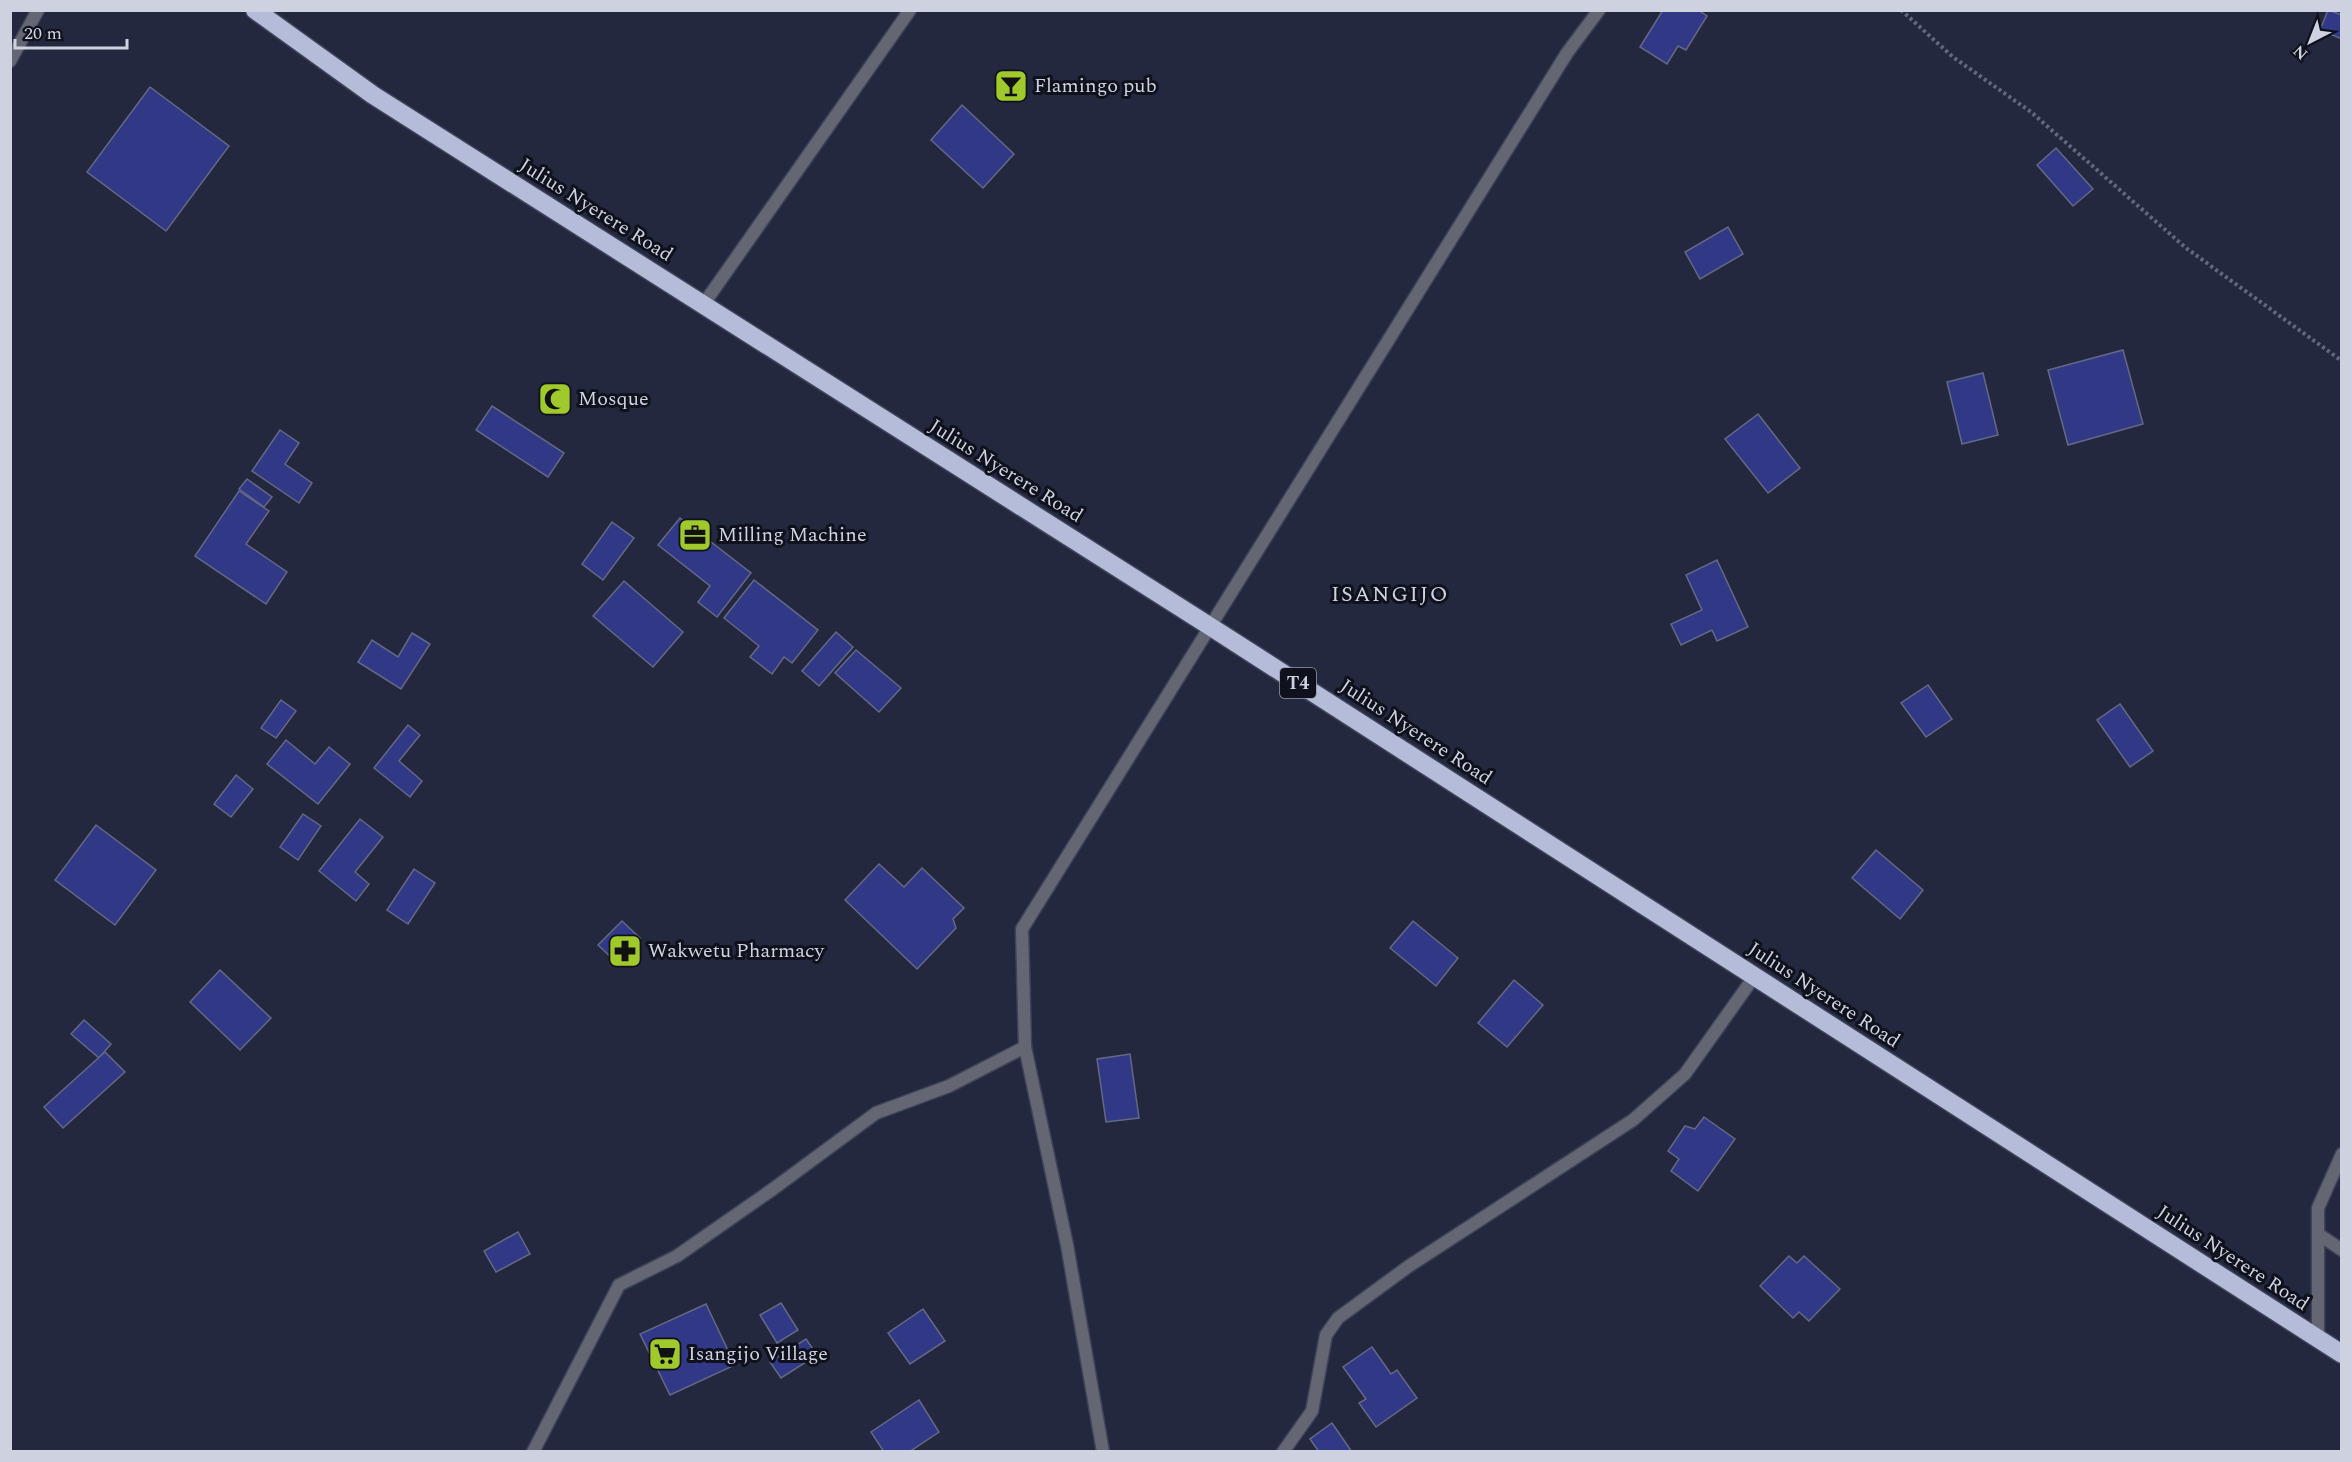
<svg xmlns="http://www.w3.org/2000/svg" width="2352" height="1462" font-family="Spectral,serif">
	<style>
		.building { fill: #313987; stroke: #636984; stroke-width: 1.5 }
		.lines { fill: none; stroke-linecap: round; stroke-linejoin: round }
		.street-casing { stroke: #3e4359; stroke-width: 15 }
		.highway-casing { stroke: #3e4359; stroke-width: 21 }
		.path { stroke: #64687c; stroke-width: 4; stroke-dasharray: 3 3; stroke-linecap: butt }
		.street { stroke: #646773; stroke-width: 12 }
		.highway { stroke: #b4bcda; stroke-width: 18 }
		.labels { text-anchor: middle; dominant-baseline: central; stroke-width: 6; stroke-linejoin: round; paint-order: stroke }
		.shield { fill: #0f111c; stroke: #9497a5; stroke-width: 1.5 }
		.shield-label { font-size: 18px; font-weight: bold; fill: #cdd1e0 }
		.poi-label { font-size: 20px; fill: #cdd1e0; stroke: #0f111c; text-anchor: start }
		.street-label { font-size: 20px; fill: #cdd1e0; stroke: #0f111c }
		.quarter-label { font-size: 22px; letter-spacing: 1.5px; fill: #cdd1e0; stroke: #0f111c }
	</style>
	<rect width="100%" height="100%" fill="#23283f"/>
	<g class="building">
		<path d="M 1663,10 L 1698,10 L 1707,16 L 1686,50 L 1678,46 L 1667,64 L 1640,47 Z"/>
		<path d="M 2328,10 L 2342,15 L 2342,39 L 2320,30 Z"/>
		<path d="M 150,87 L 229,146 L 166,231 L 87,172 Z"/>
		<path d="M 962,105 L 1014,154 L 983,188 L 931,140 Z"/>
		<path d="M 2056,148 L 2093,189 L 2073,206 L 2037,165 Z"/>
		<path d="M 1728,227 L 1743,254 L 1700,279 L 1685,252 Z"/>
		<path d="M 2123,350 L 2143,424 L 2068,445 L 2048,370 Z"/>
		<path d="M 1983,373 L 1998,435 L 1962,444 L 1947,382 Z"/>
		<path d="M 492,406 L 564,453 L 548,477 L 476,430 Z"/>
		<path d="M 1758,414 L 1800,468 L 1768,493 L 1725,439 Z"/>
		<path d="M 280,430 L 299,443 L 285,464 L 312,483 L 299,503 L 252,471 Z"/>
		<path d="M 247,479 L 272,497 L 264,507 L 239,489 Z"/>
		<path d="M 239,491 L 269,511 L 246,544 L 287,572 L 266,604 L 195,556 Z"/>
		<path d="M 680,518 L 751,573 L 717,617 L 698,602 L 710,586 L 658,545 Z"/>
		<path d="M 612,522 L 634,538 L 603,580 L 582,564 Z"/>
		<path d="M 1717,560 L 1748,627 L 1717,641 L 1712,630 L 1681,645 L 1671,624 L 1702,610 L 1686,575 Z"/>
		<path d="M 754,580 L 818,630 L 792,663 L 784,657 L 772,674 L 750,657 L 759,646 L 724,618 Z"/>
		<path d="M 624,581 L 683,632 L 653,667 L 593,616 Z"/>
		<path d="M 836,632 L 853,647 L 819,686 L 802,671 Z"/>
		<path d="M 412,633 L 430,644 L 401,689 L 358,662 L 372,640 L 398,657 Z"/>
		<path d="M 856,650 L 901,688 L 879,712 L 835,673 Z"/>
		<path d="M 1928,685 L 1952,719 L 1926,737 L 1901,703 Z"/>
		<path d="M 281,700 L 296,711 L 276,738 L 261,728 Z"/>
		<path d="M 2120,704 L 2153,751 L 2130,767 L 2097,720 Z"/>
		<path d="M 408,725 L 420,735 L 399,761 L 422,781 L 410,797 L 374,768 Z"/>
		<path d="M 286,740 L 315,764 L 329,747 L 350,764 L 318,804 L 267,764 Z"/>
		<path d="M 236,775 L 253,789 L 231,817 L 214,804 Z"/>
		<path d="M 303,814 L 321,826 L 298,860 L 280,847 Z"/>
		<path d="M 360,819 L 383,837 L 355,872 L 369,884 L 356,901 L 319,871 Z"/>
		<path d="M 96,825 L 156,870 L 115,925 L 55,880 Z"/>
		<path d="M 1876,850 L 1923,890 L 1900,919 L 1852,878 Z"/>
		<path d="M 879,864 L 904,887 L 922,868 L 964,908 L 953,919 L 956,928 L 917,969 L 845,900 Z"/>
		<path d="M 414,869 L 435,883 L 408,924 L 387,910 Z"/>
		<path d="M 622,921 L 640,938 L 617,963 L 598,945 Z"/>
		<path d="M 1413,921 L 1458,958 L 1436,986 L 1390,948 Z"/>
		<path d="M 220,970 L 271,1018 L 240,1050 L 190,1002 Z"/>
		<path d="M 1514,980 L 1543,1005 L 1507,1047 L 1478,1023 Z"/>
		<path d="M 84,1020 L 111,1044 L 99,1058 L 71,1034 Z"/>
		<path d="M 105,1052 L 125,1072 L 63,1128 L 44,1107 Z"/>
		<path d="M 1130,1054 L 1139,1118 L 1106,1122 L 1097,1059 Z"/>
		<path d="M 1704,1117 L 1735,1139 L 1698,1191 L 1671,1171 L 1679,1159 L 1668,1151 L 1685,1126 L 1695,1129 Z"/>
		<path d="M 518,1232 L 530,1254 L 496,1272 L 484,1251 Z"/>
		<path d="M 1789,1256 L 1797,1263 L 1804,1256 L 1840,1289 L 1809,1321 L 1799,1312 L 1793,1318 L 1760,1286 Z"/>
		<path d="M 781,1303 L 798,1330 L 777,1343 L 760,1315 Z"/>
		<path d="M 706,1304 L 735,1365 L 670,1395 L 640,1334 Z"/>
		<path d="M 923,1309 L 945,1341 L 910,1364 L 888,1333 Z"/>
		<path d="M 806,1339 L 817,1355 L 781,1378 L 770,1362 Z"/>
		<path d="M 1372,1347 L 1391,1374 L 1397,1370 L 1417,1398 L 1376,1427 L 1359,1403 L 1366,1399 L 1343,1367 Z"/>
		<path d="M 919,1400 L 939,1432 L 909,1452 L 884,1452 L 871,1432 Z"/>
		<path d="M 1332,1423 L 1352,1452 L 1319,1452 L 1310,1439 Z"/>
	</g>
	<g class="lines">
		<g class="street-casing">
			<g id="street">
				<path d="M 10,61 L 38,10"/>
				<path d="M 703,305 L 910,10"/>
				<path d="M 2318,1234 L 2342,1250"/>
				<path d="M 2318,1339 L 2318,1208 L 2342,1154"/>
				<path d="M 533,1452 L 619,1285 L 677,1256 L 773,1189 L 876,1113 L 949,1086 L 1025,1047"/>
				<path d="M 1103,1452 L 1067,1245 L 1025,1047 L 1022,929 L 1567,53 L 1599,10"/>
				<path d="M 1283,1452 L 1312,1411 L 1326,1335 L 1338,1318 L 1409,1266 L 1633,1120 L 1685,1074 L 1754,977"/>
			</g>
		</g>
		<g class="highway-casing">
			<path id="highway" d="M 255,10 L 373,95 L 1211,627 L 2342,1354"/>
		</g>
		<path class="path" d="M 1901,10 L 1953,57 L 2031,112 L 2186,248 L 2342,361"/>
		<use href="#street" class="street"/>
		<use href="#highway" class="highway"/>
	</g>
	<defs>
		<g id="bar-square" transform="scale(1.725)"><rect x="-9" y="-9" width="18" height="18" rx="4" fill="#a0c92c" stroke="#0f111c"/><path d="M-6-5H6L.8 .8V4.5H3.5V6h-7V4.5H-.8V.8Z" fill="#111"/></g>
		<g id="mosque-square" transform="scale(1.725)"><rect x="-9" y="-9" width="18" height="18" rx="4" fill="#a0c92c" stroke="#0f111c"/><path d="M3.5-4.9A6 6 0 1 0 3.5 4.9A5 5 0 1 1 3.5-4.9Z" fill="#111"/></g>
		<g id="office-square" transform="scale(1.725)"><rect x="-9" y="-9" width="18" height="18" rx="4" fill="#a0c92c" stroke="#0f111c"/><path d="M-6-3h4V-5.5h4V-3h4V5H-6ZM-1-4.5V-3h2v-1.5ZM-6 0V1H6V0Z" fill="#111"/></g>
		<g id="pharmacy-square" transform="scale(1.725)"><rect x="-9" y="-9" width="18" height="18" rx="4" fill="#a0c92c" stroke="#0f111c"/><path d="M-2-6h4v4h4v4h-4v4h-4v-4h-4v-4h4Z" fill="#111"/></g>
		<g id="supermarket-square" transform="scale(1.725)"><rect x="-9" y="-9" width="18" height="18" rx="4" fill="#a0c92c" stroke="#0f111c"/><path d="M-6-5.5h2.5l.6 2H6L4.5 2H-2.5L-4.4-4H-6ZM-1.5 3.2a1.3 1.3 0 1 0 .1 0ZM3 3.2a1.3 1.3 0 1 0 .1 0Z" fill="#111"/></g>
	</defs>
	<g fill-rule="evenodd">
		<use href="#bar-square" x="1011" y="86"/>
		<use href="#mosque-square" x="555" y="399"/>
		<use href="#office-square" x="695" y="535"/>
		<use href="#pharmacy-square" x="625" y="951"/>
		<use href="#supermarket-square" x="665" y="1354"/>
	</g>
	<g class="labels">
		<rect class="shield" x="1280" y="668" width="36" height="30" rx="4.5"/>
		<g class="shield-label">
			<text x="1298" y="683">T4</text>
		</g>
		<g class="poi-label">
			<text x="1034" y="86">Flamingo pub</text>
			<text x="578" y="399">Mosque</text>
			<text x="718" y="535">Milling Machine</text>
			<text x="648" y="951">Wakwetu Pharmacy</text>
			<text x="688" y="1354">Isangijo Village</text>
		</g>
		<g class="street-label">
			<text transform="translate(596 210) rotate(32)">Julius Nyerere Road</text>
			<text transform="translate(1006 471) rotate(32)">Julius Nyerere Road</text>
			<text transform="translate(1416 732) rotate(33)">Julius Nyerere Road</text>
			<text transform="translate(1824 995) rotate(33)">Julius Nyerere Road</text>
			<text transform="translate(2233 1258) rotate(33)">Julius Nyerere Road</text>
		</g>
		<g class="quarter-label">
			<text x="1390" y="594">ISANGIJO</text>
		</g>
	</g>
	<rect width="2352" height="1462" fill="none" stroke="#cdd1e0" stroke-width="24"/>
	<g transform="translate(2310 42) rotate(222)" stroke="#0f111c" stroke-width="4.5" paint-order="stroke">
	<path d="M0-4.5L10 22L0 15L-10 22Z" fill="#cdd1e0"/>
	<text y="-9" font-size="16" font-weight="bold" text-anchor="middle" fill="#cdd1e0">N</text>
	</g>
	<path d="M15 39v9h112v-9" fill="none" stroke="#cdd1e0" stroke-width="3"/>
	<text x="24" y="39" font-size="18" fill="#cdd1e0" stroke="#0f111c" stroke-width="4.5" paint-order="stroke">20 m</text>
</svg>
